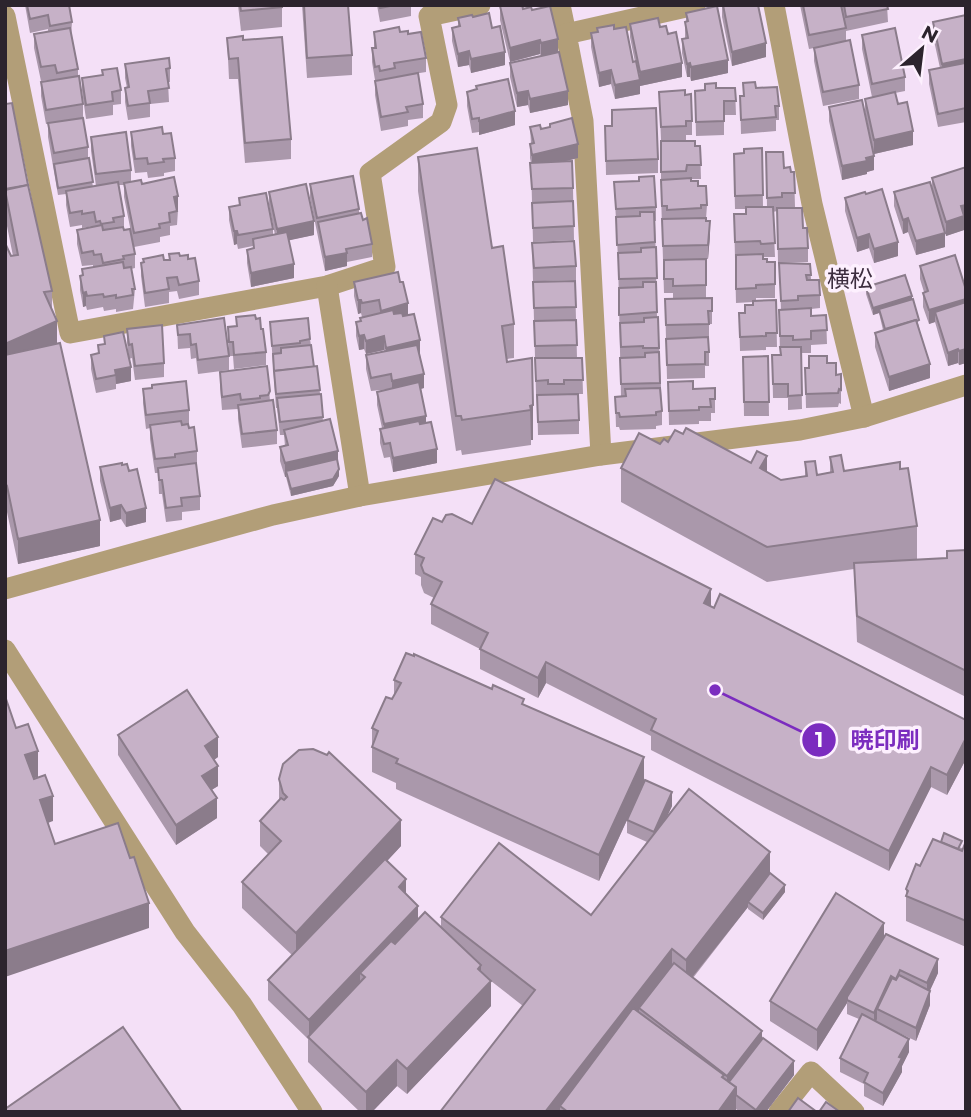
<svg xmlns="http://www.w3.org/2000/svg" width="971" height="1117" font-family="Montserrat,'Noto Sans JP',sans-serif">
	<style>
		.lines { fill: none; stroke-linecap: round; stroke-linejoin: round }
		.street { stroke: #b29e78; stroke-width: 21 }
		.wall { fill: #aa98ab }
		.shaded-wall { fill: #8b7c8b }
		.building { fill: #c6b1c7; stroke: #8b7c8b; stroke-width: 2 }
		.labels { text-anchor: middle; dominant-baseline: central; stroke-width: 7; stroke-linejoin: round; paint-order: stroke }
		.neighbourhood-label { font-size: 23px; fill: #3d2d3f; stroke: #fdf0fe }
		.leader { fill: none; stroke: #7b2cbf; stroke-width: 2.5 }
		.callout-dot { fill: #7b2cbf; stroke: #fdf0fe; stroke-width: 2.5 }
		.mark-label { font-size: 21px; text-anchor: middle; font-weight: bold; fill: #fff }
		.callout-label { font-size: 23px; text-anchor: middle; font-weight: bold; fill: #7b2cbf; stroke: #fdf0fe; stroke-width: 7; stroke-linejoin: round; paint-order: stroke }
	</style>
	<rect width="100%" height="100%" fill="#f4e0f7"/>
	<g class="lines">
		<g class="street">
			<path d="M 560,5 L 566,34"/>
			<path d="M 774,5 L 812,204 L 864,417"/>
			<path d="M 5,16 L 70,333 L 327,286 L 385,267 L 370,173 L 441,122 L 447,105 L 429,16 L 480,5"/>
			<path d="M 327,286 L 360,496"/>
			<path d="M 601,455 L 583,121 L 566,34 L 695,5"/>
			<path d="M 5,589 L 273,515 L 360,496 L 601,455 L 800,430 L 864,417 L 966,385"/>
			<path d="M 5,650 L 185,932 L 242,1005 L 312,1112"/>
			<path d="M 779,1112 L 811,1072 L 854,1112"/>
		</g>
	</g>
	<g class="wall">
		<path d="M 25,5 L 69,5 L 72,22 L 71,36 L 78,69 L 78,76 L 83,104 L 83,118 L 88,147 L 88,158 L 93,187 L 96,186 L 91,151 L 91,137 L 131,170 L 131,182 L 142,184 L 178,210 L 177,225 L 170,226 L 170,235 L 160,237 L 160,242 L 134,247 L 124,197 L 124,185 L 119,185 L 124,216 L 124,230 L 135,254 L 135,268 L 131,269 L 135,289 L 133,309 L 116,312 L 116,309 L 104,311 L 103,307 L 87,310 L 86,306 L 83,307 L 80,290 L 80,276 L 82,276 L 82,269 L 93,267 L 93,265 L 82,266 L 77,244 L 77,230 L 94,226 L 82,228 L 82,225 L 70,227 L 66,205 L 66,194 L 58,195 L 48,137 L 48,124 L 46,124 L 41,96 L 41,82 L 55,80 L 41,81 L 34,48 L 34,34 L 48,32 L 48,29 L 30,33 Z"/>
		<path d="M 238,5 L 282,5 L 282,27 L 241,31 Z"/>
		<path d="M 302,5 L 348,5 L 352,55 L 352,75 L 307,78 Z"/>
		<path d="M 377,5 L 411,5 L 411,16 L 380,22 Z"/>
		<path d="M 722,5 L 766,57 L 732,66 L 722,17 Z"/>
		<path d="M 800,5 L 887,5 L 888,22 L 846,31 L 846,29 L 846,41 L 859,85 L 859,99 L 823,106 L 814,61 L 814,48 L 809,49 Z"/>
		<path d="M 500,6 L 532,10 L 558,52 L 568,105 L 530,113 L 528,105 L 517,107 L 510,77 L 510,63 L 541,56 L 540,54 L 510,62 L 500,20 Z"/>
		<path d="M 686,13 L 728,73 L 691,81 L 690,77 L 687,77 L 682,53 L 682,39 L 685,38 L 685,22 L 686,22 Z"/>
		<path d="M 966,15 L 966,122 L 938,127 L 929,84 L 929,70 L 940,68 L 933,36 L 933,22 Z"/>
		<path d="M 473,17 L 505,65 L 471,73 L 469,65 L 458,67 L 452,41 L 452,28 L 458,26 L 458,18 Z"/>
		<path d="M 630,24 L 660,27 L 668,34 L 682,77 L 640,86 L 640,94 L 615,99 L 611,84 L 599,87 L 591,47 L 591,33 L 597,32 L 597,28 L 614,29 L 633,62 L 635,62 L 630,37 Z"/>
		<path d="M 374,32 L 400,32 L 408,34 L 426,58 L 426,72 L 395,77 L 423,104 L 423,118 L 408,120 L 408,126 L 381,131 L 375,95 L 375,80 L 372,62 L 372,48 L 374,48 Z"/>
		<path d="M 862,35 L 905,77 L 905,91 L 895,93 L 898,104 L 913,145 L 874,154 L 865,112 L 865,99 L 872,97 L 862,49 Z"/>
		<path d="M 227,38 L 243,40 L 291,139 L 291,159 L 245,163 L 238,79 L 229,79 Z"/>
		<path d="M 125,64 L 170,68 L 170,82 L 168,82 L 169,102 L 150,104 L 150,117 L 128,120 L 125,102 L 125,88 L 127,88 L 125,78 Z"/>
		<path d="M 102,70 L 121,90 L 121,104 L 113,105 L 113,115 L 86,119 L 82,91 L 82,78 L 102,75 Z"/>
		<path d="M 743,83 L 756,88 L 779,106 L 779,120 L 776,120 L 776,131 L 741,134 L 740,96 L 743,96 Z"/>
		<path d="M 476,86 L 515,125 L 479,135 L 479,132 L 472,133 L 467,106 L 467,92 L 476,89 Z"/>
		<path d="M 716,88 L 735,88 L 736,115 L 724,115 L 724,135 L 696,136 L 695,91 Z"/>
		<path d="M 659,92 L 685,95 L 692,121 L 692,135 L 686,135 L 686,140 L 661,140 Z"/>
		<path d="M 5,104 L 28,185 L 52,291 L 52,310 L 57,343 L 100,546 L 18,564 L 7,512 L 5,512 L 11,256 L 13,256 L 5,216 Z"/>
		<path d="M 829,107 L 874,170 L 867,172 L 867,174 L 842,180 L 829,121 Z"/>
		<path d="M 605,126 L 612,126 L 658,159 L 658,173 L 606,175 Z"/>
		<path d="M 530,127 L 541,129 L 578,158 L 563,162 L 573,188 L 574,240 L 533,242 L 531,163 L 530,158 L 530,144 L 531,144 Z"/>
		<path d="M 131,132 L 163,134 L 175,158 L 175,171 L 164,173 L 164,176 L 148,178 L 147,172 L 135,173 L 131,146 Z"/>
		<path d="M 661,141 L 700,146 L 701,179 L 691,179 L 691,181 L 698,186 L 707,205 L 706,219 L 710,235 L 708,259 L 706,259 L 706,298 L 712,298 L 712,324 L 709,324 L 709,366 L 705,366 L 705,378 L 667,379 L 665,299 L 673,299 L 673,293 L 664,293 L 661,194 Z"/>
		<path d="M 762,148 L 763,207 L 767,207 L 766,152 L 784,168 L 791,172 L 794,172 L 795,207 L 782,207 L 782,208 L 803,228 L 808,248 L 808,262 L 778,263 L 777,211 L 773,212 L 775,257 L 763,257 L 763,259 L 767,262 L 775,262 L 775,298 L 756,298 L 756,301 L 776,300 L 777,347 L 766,347 L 766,350 L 740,351 L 739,313 L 745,313 L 753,305 L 753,302 L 736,303 L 734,214 L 746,214 L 746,209 L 735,209 L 734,168 L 744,153 Z"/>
		<path d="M 418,157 L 492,248 L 514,324 L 514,358 L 507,359 L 507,362 L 532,358 L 533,440 L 531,440 L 531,445 L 462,455 L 461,450 L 456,451 L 418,191 Z"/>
		<path d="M 966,167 L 966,219 L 964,219 L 964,230 L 946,236 L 940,218 L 945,247 L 916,255 L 908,232 L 903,234 L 894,206 L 894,192 L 932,191 L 932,178 Z"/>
		<path d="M 614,182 L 656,207 L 656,221 L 655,221 L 657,317 L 658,317 L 662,411 L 662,425 L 656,426 L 656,429 L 620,430 L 619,427 L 616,427 L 615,397 L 621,397 L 618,259 Z"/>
		<path d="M 310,184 L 359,209 L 359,213 L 372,244 L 372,257 L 347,262 L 347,266 L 325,271 L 310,198 Z"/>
		<path d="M 269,192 L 314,235 L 289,240 L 294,278 L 251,287 L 247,263 L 247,250 L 253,248 L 253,246 L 238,249 L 237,244 L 234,245 L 229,220 L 229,207 L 239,205 L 239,198 L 273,229 L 273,235 L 275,235 L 269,205 Z"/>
		<path d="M 866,194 L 898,256 L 874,263 L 869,248 L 857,252 L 845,211 L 845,198 Z"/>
		<path d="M 532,243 L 576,266 L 576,280 L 545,281 L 575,281 L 577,358 L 582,358 L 583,394 L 564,394 L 579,420 L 579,434 L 538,435 L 537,395 L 548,394 L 536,394 L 534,321 L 540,321 L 534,321 Z"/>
		<path d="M 169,254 L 188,259 L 199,281 L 199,295 L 179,299 L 177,291 L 169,292 L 169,303 L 145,307 L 141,276 L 141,263 L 143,262 L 143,259 L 164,260 L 169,260 Z"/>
		<path d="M 779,263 L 810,264 L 811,280 L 820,295 L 820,308 L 811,309 L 811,316 L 826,315 L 827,344 L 811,345 L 811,353 L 801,353 L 802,409 L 788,410 L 788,398 L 773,398 L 772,355 L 780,355 L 779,310 L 781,310 Z"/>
		<path d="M 920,266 L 966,290 L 966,363 L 959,365 L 958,363 L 948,366 L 935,322 L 929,324 L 923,307 L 923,293 L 924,292 L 920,279 Z"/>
		<path d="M 354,282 L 408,315 L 420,354 L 424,388 L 421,389 L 426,423 L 437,463 L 393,472 L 390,457 L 384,458 L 380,443 L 380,429 L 382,428 L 377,405 L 377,392 L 391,389 L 371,391 L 366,369 L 366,355 L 384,352 L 384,350 L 366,354 L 364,349 L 359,350 L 356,336 L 356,322 L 360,321 L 362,317 L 361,313 L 358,314 L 354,296 Z"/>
		<path d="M 866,287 L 912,299 L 919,327 L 930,378 L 889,391 L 875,347 L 875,333 L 883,330 L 879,313 L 873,315 L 866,294 Z"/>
		<path d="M 236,317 L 256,319 L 261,329 L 266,352 L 266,365 L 234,369 L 233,356 L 229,356 L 228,327 L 236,326 Z"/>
		<path d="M 270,322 L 310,339 L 314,367 L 317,366 L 323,421 L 338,463 L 339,476 L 333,486 L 291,496 L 286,477 L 285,477 L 280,461 L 280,447 L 285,446 L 284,435 L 280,435 L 277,408 L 276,408 Z"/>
		<path d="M 177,325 L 229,356 L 229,370 L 198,374 L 196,358 L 191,359 L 190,348 L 178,349 Z"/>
		<path d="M 127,329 L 164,363 L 164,377 L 135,380 L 132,358 L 129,359 L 127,343 Z"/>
		<path d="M 104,336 L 131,381 L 116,384 L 116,389 L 96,393 L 91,369 L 91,355 L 98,353 L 98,345 L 104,344 Z"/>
		<path d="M 768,356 L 769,416 L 744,416 L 743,357 Z"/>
		<path d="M 827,363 L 836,375 L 841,374 L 841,404 L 839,403 L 838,407 L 806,408 L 805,368 L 809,368 Z"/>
		<path d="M 267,366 L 270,401 L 277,430 L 277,444 L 242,448 L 238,419 L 238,409 L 222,410 L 220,386 L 220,372 Z"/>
		<path d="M 668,382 L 693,389 L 715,388 L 715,413 L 711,413 L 711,421 L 699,421 L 699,424 L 669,425 Z"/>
		<path d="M 152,388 L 189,410 L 189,424 L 181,425 L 189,428 L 197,451 L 197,465 L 196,465 L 200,496 L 200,510 L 182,512 L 182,520 L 166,522 L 162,494 L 159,494 L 158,473 L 155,473 L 150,439 L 150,428 L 146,429 L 143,403 L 143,389 Z"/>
		<path d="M 683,434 L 767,472 L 781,480 L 805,476 L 805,462 L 817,475 L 830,472 L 830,457 L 844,471 L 900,469 L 917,526 L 917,560 L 947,558 L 966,550 L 966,697 L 857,642 L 854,569 L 767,582 L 621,502 L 621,468 L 660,444 Z"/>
		<path d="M 122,465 L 129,471 L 146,522 L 126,527 L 121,519 L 110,522 L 100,481 L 100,467 Z"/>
		<path d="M 442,522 L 472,524 L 711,606 L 966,720 L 966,759 L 947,795 L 931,787 L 889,871 L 651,750 L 651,736 L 546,683 L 538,698 L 480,669 L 480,649 L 431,624 L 431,604 L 434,598 L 424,593 L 421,585 L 421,577 L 415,574 L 415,554 Z"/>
		<path d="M 394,680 L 524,705 L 644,783 L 599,881 L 396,789 L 396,783 L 372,772 L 372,728 L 394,696 Z"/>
		<path d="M 118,735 L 218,757 L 214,760 L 218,786 L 211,790 L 217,818 L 176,845 L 118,755 Z"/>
		<path d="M 279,779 L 401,846 L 387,861 L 406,895 L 418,920 L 441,928 L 441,917 L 591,915 L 647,842 L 627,833 L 627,820 L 672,806 L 666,818 L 770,874 L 785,892 L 763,920 L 748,909 L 748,907 L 693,978 L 762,1039 L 794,1075 L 766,1112 L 740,1112 L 736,1109 L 736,1112 L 440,1112 L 523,1006 L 491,981 L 491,1006 L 407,1094 L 397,1086 L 372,1112 L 360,1112 L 308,1062 L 308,1039 L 268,1000 L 268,980 L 292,955 L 242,908 L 242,882 L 268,854 L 260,846 L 260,821 L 279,800 Z"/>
		<path d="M 966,841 L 966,947 L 906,921 L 906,889 L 920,866 L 941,842 L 962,848 L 962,851 Z"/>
		<path d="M 884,939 L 938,973 L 930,990 L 930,1005 L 916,1041 L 897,1032 L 909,1052 L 902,1066 L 902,1072 L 883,1106 L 864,1096 L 864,1084 L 840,1072 L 840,1058 L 859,1019 L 847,1014 L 847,1003 L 817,1051 L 770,1021 L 770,1001 Z"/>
	</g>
	<g class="shaded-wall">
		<path d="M 558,39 L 558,53 L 541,57 L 541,43 Z"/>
		<path d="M 540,40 L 540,54 L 510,62 L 510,48 Z"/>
		<path d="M 766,43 L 766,57 L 732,66 L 732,52 Z"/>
		<path d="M 469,51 L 469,65 L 458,67 L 458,54 Z"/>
		<path d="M 505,52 L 505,65 L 471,73 L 471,59 Z"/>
		<path d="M 966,59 L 966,73 L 942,78 L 942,64 Z"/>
		<path d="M 728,60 L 728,73 L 691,81 L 691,67 Z"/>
		<path d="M 682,63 L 682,77 L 640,86 L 640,94 L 615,99 L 615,85 L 640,80 L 640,72 Z"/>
		<path d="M 690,63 L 690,77 L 687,77 L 687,64 Z"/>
		<path d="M 611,70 L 611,84 L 599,87 L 599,73 Z"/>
		<path d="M 528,91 L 528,105 L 517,107 L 517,93 Z"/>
		<path d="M 568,91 L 568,105 L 530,113 L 530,99 Z"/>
		<path d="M 515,111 L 515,125 L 479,135 L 479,121 Z"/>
		<path d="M 913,131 L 913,145 L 874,154 L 874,140 Z"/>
		<path d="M 578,144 L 578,158 L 532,169 L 532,155 Z"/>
		<path d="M 874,156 L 874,170 L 867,172 L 867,174 L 842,180 L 842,166 Z"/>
		<path d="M 178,196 L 178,210 L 174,211 L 174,197 Z"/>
		<path d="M 966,205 L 964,230 L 946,236 L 946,222 L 961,206 Z"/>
		<path d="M 908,218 L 908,232 L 903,234 L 903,220 Z"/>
		<path d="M 314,221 L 314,235 L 277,243 L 277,229 Z"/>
		<path d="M 710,221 L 710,235 L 708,259 L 708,245 Z"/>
		<path d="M 234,231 L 237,231 L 237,244 L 234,245 Z"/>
		<path d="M 945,233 L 945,247 L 916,255 L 916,241 Z"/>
		<path d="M 869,234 L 869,248 L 857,252 L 857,238 Z"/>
		<path d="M 898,242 L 898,256 L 874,263 L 874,249 Z"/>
		<path d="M 347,253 L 347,266 L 325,271 L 325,257 Z"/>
		<path d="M 294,264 L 294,278 L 251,287 L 251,273 Z"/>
		<path d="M 86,292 L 86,306 L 83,307 L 83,293 Z"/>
		<path d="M 912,296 L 912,303 L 879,309 L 879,313 L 873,315 L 873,308 Z"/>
		<path d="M 966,299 L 966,313 L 935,312 L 935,322 L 929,324 L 929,310 Z"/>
		<path d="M 358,300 L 361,300 L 361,313 L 358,314 Z"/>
		<path d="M 408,303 L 408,317 L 381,325 L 381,311 Z"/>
		<path d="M 57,321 L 57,347 L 5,369 L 5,344 Z"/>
		<path d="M 364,335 L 364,349 L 359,350 L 359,336 Z"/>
		<path d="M 384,336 L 384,350 L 366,354 L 366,341 Z"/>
		<path d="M 420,340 L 420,354 L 386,362 L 386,348 Z"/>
		<path d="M 958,349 L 958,363 L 948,366 L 948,353 Z"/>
		<path d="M 966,349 L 966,363 L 959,365 L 959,351 Z"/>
		<path d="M 930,364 L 930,378 L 889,391 L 889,377 Z"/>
		<path d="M 131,367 L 131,381 L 116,384 L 115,370 Z"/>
		<path d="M 424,374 L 424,388 L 392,395 L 392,381 Z"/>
		<path d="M 533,405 L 533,440 L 531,440 L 530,406 Z"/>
		<path d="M 426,416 L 426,430 L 384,438 L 384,424 Z"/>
		<path d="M 437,449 L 437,463 L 393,472 L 393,458 Z"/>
		<path d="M 338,451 L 338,464 L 286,471 L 286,477 L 285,477 L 285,463 Z"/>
		<path d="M 767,456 L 767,490 L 760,468 Z"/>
		<path d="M 339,469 L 339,476 L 333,486 L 291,496 L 291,489 Z"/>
		<path d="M 7,486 L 7,512 L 5,512 L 5,487 Z"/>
		<path d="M 121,505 L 121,519 L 110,522 L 110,508 Z"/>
		<path d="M 146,508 L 146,522 L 126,527 L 126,513 Z"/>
		<path d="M 100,520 L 100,546 L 18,564 L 18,539 Z"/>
		<path d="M 711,589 L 711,609 L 704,603 Z"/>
		<path d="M 546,662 L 546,683 L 538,698 L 538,678 Z"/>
		<path d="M 218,737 L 218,757 L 205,766 L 205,746 Z"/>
		<path d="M 966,738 L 966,759 L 947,795 L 947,775 Z"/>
		<path d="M 38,751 L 38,777 L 25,781 L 25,755 Z"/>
		<path d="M 644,757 L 644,783 L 599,881 L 599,855 Z"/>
		<path d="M 218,766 L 218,786 L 202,796 L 202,776 Z"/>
		<path d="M 931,767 L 931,787 L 889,871 L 889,851 Z"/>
		<path d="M 672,792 L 672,806 L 654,845 L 654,832 Z"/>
		<path d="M 53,796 L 53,821 L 40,826 L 40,800 Z"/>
		<path d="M 217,798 L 217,818 L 176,845 L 176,825 Z"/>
		<path d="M 401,820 L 401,846 L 296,959 L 296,933 Z"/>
		<path d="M 770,852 L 770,878 L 748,902 L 748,907 L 686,985 L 686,960 Z"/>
		<path d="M 406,879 L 406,899 L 399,887 Z"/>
		<path d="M 785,885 L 785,892 L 763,920 L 763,913 Z"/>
		<path d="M 149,903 L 149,928 L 5,977 L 5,951 Z"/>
		<path d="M 418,906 L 418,926 L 365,977 L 360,973 L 360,987 L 309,1038 L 309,1020 Z"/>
		<path d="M 884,923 L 884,943 L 847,1001 L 847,997 L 847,1003 L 817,1051 L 817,1030 Z"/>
		<path d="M 672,949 L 672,974 L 639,1008 L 639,1016 L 560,1106 L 560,1112 L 545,1112 Z"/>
		<path d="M 938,959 L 938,973 L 927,997 L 927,983 Z"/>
		<path d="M 481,965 L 481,991 L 491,981 L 491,1006 L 407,1094 L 407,1069 Z"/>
		<path d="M 891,976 L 891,990 L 877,1009 L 877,1019 L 874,1026 L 874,1013 Z"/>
		<path d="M 930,991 L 930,1005 L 916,1041 L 916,1028 Z"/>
		<path d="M 762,1031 L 762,1051 L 727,1089 L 727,1076 Z"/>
		<path d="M 909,1039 L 909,1052 L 902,1066 L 902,1072 L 883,1106 L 883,1093 L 899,1057 Z"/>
		<path d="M 397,1060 L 397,1086 L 372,1112 L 366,1112 L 366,1092 Z"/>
		<path d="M 794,1061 L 794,1075 L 766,1112 L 756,1112 L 756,1110 Z"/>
		<path d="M 736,1087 L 736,1112 L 718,1112 Z"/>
	</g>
	<g class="building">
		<path d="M 27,5 L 69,5 L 72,22 L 50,26 L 48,15 L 30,19 Z"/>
		<path d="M 240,5 L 282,5 L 282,7 L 241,11 Z"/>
		<path d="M 304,5 L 348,5 L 352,55 L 307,58 Z"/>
		<path d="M 379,5 L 395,5 L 380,8 Z"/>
		<path d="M 503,5 L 522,5 L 523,9 L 531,7 L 532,10 L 550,6 L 558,39 L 541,43 L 540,40 L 510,48 L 500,6 Z"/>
		<path d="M 723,5 L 758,5 L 766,43 L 732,52 Z"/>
		<path d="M 803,5 L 841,5 L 846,28 L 809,35 Z"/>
		<path d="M 844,5 L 887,5 L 888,9 L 846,17 Z"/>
		<path d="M 717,6 L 728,60 L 691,67 L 690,63 L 687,64 L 682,39 L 688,38 L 685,22 L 688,21 L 686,13 Z"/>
		<path d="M 489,13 L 492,28 L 500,26 L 505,52 L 471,59 L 469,51 L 458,54 L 452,28 L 460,26 L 458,18 L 472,15 L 473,17 Z"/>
		<path d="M 966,15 L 966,59 L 942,64 L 933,22 Z"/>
		<path d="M 658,18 L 660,27 L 666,26 L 668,34 L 676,32 L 682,63 L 640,72 L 630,24 Z"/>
		<path d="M 614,25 L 614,29 L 626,27 L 633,62 L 636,61 L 640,80 L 615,85 L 611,70 L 599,73 L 591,33 L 598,32 L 597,28 Z"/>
		<path d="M 399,27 L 400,32 L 408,31 L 408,34 L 421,32 L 426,58 L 394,63 L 395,68 L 380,71 L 379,66 L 375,67 L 372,48 L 376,48 L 374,32 Z"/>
		<path d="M 70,28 L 78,69 L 57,73 L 55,65 L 41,67 L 34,34 Z"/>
		<path d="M 895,28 L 905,77 L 872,84 L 862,35 Z"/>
		<path d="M 243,36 L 243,40 L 282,37 L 291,139 L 245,143 L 238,58 L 229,59 L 227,38 Z"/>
		<path d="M 850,40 L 859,85 L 823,92 L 814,48 Z"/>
		<path d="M 559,52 L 568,91 L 530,99 L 528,91 L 517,93 L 510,63 Z"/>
		<path d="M 169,58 L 170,68 L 166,69 L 169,88 L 148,91 L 150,103 L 128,106 L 125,88 L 129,87 L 125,64 Z"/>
		<path d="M 965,63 L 966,69 L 966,108 L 938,114 L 929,70 Z"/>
		<path d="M 117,68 L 121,90 L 112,92 L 113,101 L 86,105 L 82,78 L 103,75 L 102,70 Z"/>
		<path d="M 418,73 L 423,104 L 406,107 L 408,112 L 381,117 L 375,81 Z"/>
		<path d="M 79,76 L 83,104 L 46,110 L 41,82 Z"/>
		<path d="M 508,79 L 515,111 L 479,121 L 479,118 L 472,119 L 467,92 L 477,89 L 476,86 Z"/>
		<path d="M 755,82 L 756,88 L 777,87 L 779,106 L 775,106 L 776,117 L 741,120 L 740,96 L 744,96 L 743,83 Z"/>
		<path d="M 716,83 L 716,88 L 735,88 L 736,101 L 724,101 L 724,121 L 696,122 L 695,91 L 705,90 L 705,84 Z"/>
		<path d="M 685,90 L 685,95 L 691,94 L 692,121 L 686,121 L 686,126 L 661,127 L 659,92 Z"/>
		<path d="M 895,92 L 898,104 L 907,102 L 913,131 L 874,140 L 865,99 Z"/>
		<path d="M 862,100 L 874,156 L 866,158 L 867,161 L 842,166 L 829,107 Z"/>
		<path d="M 12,103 L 28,185 L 5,189 L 5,104 Z"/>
		<path d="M 656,108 L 658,159 L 606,161 L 605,126 L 612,126 L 612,110 Z"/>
		<path d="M 83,118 L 88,147 L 54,153 L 48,123 Z"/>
		<path d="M 572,118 L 578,144 L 532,155 L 530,144 L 534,143 L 530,127 L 540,125 L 541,129 L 550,127 L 550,124 Z"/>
		<path d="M 162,127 L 163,134 L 171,133 L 175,158 L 163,159 L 164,162 L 148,164 L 147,158 L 135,159 L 131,132 Z"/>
		<path d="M 126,132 L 131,170 L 96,174 L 91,137 Z"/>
		<path d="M 661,141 L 695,141 L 695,146 L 700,146 L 701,165 L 687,165 L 686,171 L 661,172 Z"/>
		<path d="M 477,148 L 492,248 L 503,246 L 514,324 L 502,326 L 507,362 L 532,358 L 533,405 L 530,406 L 531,410 L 462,420 L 461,416 L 456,416 L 418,157 Z"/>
		<path d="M 762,148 L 763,195 L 735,196 L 734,154 L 744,153 L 744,149 Z"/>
		<path d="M 766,152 L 783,152 L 784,168 L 790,167 L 791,172 L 794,172 L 795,193 L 782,193 L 782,197 L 767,198 Z"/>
		<path d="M 89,158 L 93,182 L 58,188 L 54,164 Z"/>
		<path d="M 572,161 L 573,188 L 532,189 L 530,163 Z"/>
		<path d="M 966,167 L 966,205 L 961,206 L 964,216 L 946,222 L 932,178 Z"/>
		<path d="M 353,176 L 359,209 L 317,218 L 310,184 Z"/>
		<path d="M 654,176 L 656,207 L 616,209 L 614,182 L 639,181 L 639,177 Z"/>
		<path d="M 174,177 L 178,196 L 174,197 L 177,211 L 169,213 L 170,222 L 159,224 L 160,228 L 134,233 L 124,183 L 141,180 L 142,184 Z"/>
		<path d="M 691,178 L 691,181 L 698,181 L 698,186 L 706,186 L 707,205 L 701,205 L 701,208 L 667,210 L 667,206 L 662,206 L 661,180 Z"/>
		<path d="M 118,182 L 124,216 L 113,218 L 114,222 L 101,224 L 100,221 L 96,222 L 94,212 L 82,214 L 82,211 L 70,213 L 66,191 Z"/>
		<path d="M 930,182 L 945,233 L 916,241 L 908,218 L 903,220 L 894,192 Z"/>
		<path d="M 306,184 L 314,221 L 277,229 L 269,192 Z"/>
		<path d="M 28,185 L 52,291 L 44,292 L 57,321 L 5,344 L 5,243 L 11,256 L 18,255 L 5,190 Z"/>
		<path d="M 882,189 L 898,242 L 874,249 L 869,234 L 857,238 L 845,198 L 865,192 L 866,194 Z"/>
		<path d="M 266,193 L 273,229 L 238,235 L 237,231 L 234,231 L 229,207 L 240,205 L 239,198 Z"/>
		<path d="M 573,201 L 574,226 L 533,228 L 532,203 Z"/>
		<path d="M 746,207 L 773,207 L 775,243 L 761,244 L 760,241 L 735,242 L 734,214 L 746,214 Z"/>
		<path d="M 777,208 L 802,208 L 803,228 L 807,228 L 808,248 L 778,249 Z"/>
		<path d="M 640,212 L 654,212 L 655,242 L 617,245 L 616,217 L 640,216 Z"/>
		<path d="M 361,213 L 363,220 L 367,218 L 372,244 L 346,249 L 347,253 L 325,257 L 318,222 Z"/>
		<path d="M 706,218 L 706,221 L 710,221 L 708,245 L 663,246 L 662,219 Z"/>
		<path d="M 102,225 L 103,230 L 123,227 L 124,230 L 130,229 L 135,254 L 123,256 L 124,259 L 103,263 L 101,254 L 94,255 L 93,251 L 82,253 L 77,230 Z"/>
		<path d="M 287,232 L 294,264 L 251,273 L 247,250 L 254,248 L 253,239 Z"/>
		<path d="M 574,241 L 576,266 L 534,268 L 532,243 Z"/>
		<path d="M 656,247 L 657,278 L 619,279 L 618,253 L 641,252 L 641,248 Z"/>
		<path d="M 179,253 L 180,256 L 188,255 L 188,259 L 195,258 L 199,281 L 179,285 L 177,277 L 167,278 L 169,289 L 145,293 L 141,263 L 144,262 L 143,259 L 163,255 L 164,260 L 170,260 L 169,254 Z"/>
		<path d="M 763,254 L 763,259 L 767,259 L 767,262 L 775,262 L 775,284 L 756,285 L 756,288 L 736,289 L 736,255 Z"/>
		<path d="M 955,255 L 966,290 L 966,299 L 929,310 L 923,293 L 928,291 L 920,266 Z"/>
		<path d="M 706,259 L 706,285 L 673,286 L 673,279 L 664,279 L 664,260 Z"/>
		<path d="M 123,262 L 124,268 L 131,267 L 135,289 L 132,289 L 133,295 L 116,298 L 116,295 L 104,297 L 103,294 L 87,296 L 86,292 L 83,293 L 80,276 L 83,275 L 82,269 Z"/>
		<path d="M 779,263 L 810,264 L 811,275 L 806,275 L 807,280 L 819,280 L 820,295 L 798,296 L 798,300 L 781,301 Z"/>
		<path d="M 398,272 L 400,282 L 403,282 L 408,303 L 381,311 L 379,300 L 362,303 L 361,300 L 358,300 L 354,282 Z"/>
		<path d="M 905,275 L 912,296 L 873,308 L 866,287 Z"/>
		<path d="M 575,281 L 576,307 L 534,308 L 533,282 Z"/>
		<path d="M 643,282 L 656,282 L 657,312 L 619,315 L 619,288 L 643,287 Z"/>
		<path d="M 712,298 L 712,311 L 708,311 L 709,324 L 666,325 L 665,299 Z"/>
		<path d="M 913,299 L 919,320 L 917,321 L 916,320 L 885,329 L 879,309 Z"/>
		<path d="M 776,300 L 777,333 L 766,333 L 766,336 L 740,337 L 739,313 L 745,313 L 745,305 L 753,305 L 753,301 Z"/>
		<path d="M 966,302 L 966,349 L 959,351 L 958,349 L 948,353 L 935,312 Z"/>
		<path d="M 811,308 L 811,316 L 826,315 L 827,330 L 811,331 L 811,339 L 793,340 L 793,336 L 780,336 L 779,310 Z"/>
		<path d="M 393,310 L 394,314 L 402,313 L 403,316 L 414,314 L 420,340 L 386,348 L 384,336 L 366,341 L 364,335 L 359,336 L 356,322 L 361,321 L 360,318 Z"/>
		<path d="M 255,315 L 256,319 L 260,318 L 261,329 L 263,329 L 266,352 L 234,355 L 233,342 L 229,342 L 228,327 L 237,326 L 236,317 Z"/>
		<path d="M 658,317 L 659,348 L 643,348 L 643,346 L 621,347 L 620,323 L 644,322 L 644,318 Z"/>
		<path d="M 224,318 L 229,356 L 198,360 L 196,344 L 191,345 L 190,334 L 178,335 L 177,325 Z"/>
		<path d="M 308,318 L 310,339 L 300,341 L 300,343 L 272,346 L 270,322 Z"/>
		<path d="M 576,320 L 577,345 L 535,346 L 534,321 Z"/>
		<path d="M 916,320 L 930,364 L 889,377 L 875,333 Z"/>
		<path d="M 162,325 L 164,363 L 135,366 L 132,344 L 129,345 L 127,329 Z"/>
		<path d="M 123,332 L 131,367 L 115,370 L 116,375 L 96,379 L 91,355 L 99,353 L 98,345 L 105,344 L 104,336 Z"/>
		<path d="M 708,337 L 709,352 L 705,352 L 705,364 L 667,365 L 666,339 Z"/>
		<path d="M 60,343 L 100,520 L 18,539 L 7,486 L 5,487 L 5,355 Z"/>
		<path d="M 311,345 L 314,367 L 274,371 L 273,354 L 281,353 L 281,348 Z"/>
		<path d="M 417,345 L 424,374 L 392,381 L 391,374 L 371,378 L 366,355 Z"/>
		<path d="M 780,347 L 801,347 L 802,395 L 788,396 L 788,384 L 773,384 L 772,355 L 781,355 Z"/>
		<path d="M 659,352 L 660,383 L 621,384 L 620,358 L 645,357 L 645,353 Z"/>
		<path d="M 768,356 L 769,402 L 744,402 L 743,357 Z"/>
		<path d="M 809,356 L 827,356 L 827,363 L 836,363 L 836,375 L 841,374 L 841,390 L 839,389 L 838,393 L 806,394 L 805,368 L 809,368 Z"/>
		<path d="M 535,358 L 582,358 L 583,380 L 564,380 L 564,384 L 548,384 L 548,380 L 536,381 Z"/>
		<path d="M 267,366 L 270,391 L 268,395 L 260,396 L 260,398 L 241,400 L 240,394 L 222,397 L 220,372 Z"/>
		<path d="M 317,366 L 320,390 L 276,394 L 274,371 Z"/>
		<path d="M 186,381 L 189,410 L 146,415 L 143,389 L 152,388 L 152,385 Z"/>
		<path d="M 693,381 L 693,389 L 715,388 L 715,399 L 710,399 L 711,407 L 699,407 L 699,410 L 669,411 L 668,382 Z"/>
		<path d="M 419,382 L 426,416 L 384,424 L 377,392 Z"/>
		<path d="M 660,388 L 662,411 L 656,412 L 656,415 L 620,417 L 619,413 L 616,413 L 615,397 L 626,396 L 625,389 Z"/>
		<path d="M 321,394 L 323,417 L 280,422 L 277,398 Z"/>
		<path d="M 578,394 L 579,420 L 538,422 L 537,395 Z"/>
		<path d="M 273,400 L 277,430 L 242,434 L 238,405 Z"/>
		<path d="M 330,419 L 338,451 L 285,463 L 280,447 L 288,445 L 284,430 Z"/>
		<path d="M 181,421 L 182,425 L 188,424 L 189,428 L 194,427 L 197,451 L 175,454 L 175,457 L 155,459 L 150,425 Z"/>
		<path d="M 419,421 L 420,424 L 431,422 L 437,449 L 393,458 L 390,443 L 384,444 L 380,429 Z"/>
		<path d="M 686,428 L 751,463 L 757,451 L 767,456 L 760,468 L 781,480 L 807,476 L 805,462 L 815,461 L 817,475 L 833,472 L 830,457 L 841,455 L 844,471 L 900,462 L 900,469 L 908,468 L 917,526 L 767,547 L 621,468 L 639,433 L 660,444 L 664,439 L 668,442 L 675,430 L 683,434 Z"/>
		<path d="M 337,459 L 339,469 L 333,479 L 291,489 L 286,471 Z"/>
		<path d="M 122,463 L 122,465 L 127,464 L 129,471 L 137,469 L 146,508 L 126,513 L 121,505 L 110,508 L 100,467 Z"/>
		<path d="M 196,463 L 200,496 L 181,498 L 182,506 L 166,508 L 162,480 L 159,480 L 158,468 Z"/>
		<path d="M 495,479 L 711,589 L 704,603 L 714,608 L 720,594 L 966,720 L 966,738 L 947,775 L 931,767 L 889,851 L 651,730 L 656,719 L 546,662 L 538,678 L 480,649 L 488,633 L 431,604 L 442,582 L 424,573 L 421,565 L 424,558 L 415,554 L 433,518 L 442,522 L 446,515 L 452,514 L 472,524 Z"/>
		<path d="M 966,550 L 966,671 L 857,616 L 854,563 L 947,558 L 947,551 Z"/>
		<path d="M 406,653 L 414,656 L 414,654 L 492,689 L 493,685 L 524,699 L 522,704 L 644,757 L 599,855 L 396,763 L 398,759 L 372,747 L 378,731 L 372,728 L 386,697 L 392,699 L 401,683 L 394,680 Z"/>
		<path d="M 187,690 L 218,737 L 205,746 L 218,766 L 202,776 L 217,798 L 176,825 L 118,735 Z"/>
		<path d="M 5,696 L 16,728 L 28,724 L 38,751 L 25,755 L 34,779 L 45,775 L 53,796 L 40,800 L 55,844 L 118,823 L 130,858 L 134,857 L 149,903 L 5,951 Z"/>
		<path d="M 313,749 L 327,755 L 329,752 L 401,820 L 296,933 L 242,882 L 281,841 L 260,821 L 281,798 L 284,800 L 287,797 L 283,793 L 279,779 L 283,764 L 299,750 Z"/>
		<path d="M 645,780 L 672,792 L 654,832 L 627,820 Z"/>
		<path d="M 689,789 L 770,852 L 686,960 L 672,949 L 545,1112 L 440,1112 L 535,990 L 441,917 L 499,843 L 591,915 Z"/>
		<path d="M 944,833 L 962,841 L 958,849 L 941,842 Z"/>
		<path d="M 933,839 L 962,851 L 966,841 L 966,921 L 906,896 L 908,891 L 906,889 L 916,864 L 920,866 Z"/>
		<path d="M 385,859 L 406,879 L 399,887 L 418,906 L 309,1020 L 268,980 Z"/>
		<path d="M 770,873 L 785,885 L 763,913 L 748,902 Z"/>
		<path d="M 836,893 L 884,923 L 817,1030 L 770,1001 Z"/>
		<path d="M 425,912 L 481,965 L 478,969 L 491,981 L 407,1069 L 397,1060 L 366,1092 L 308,1037 L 365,977 L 360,973 L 391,941 L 395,944 Z"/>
		<path d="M 886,934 L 938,959 L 927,983 L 900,970 L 896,979 L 891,976 L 874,1013 L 847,1000 L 847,997 Z"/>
		<path d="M 674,963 L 762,1031 L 727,1076 L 639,1008 Z"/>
		<path d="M 899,975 L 930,991 L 916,1028 L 877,1009 L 892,978 L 896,980 Z"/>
		<path d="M 633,1008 L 724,1075 L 722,1077 L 736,1087 L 718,1112 L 568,1112 L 560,1106 Z"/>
		<path d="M 862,1014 L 909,1039 L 899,1057 L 902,1058 L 883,1093 L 864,1082 L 868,1073 L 840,1058 Z"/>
		<path d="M 123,1027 L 182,1112 L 5,1112 L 5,1109 Z"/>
		<path d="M 763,1038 L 794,1061 L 756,1110 L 736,1095 L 736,1087 L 729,1082 Z"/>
		<path d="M 798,1098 L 817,1112 L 788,1112 Z"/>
		<path d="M 826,1102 L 840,1112 L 819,1112 Z"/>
	</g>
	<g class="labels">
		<g class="neighbourhood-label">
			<text x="850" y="279">横松</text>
		</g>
	</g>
	<path class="leader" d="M715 690L819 740"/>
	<g class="callout-dot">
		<circle cx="715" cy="690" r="7"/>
		<circle cx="819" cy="740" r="18"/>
	</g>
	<g class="mark-label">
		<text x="819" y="747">1</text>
	</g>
	<g class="callout-label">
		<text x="885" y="748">暁印刷</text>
	</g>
	<rect width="971" height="1117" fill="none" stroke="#2c242d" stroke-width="14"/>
	<g transform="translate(922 49) rotate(28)" stroke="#fdf0fe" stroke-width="5" paint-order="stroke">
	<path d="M0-5L12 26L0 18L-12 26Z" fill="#2c242d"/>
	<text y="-10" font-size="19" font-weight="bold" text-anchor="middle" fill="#2c242d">N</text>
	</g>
</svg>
